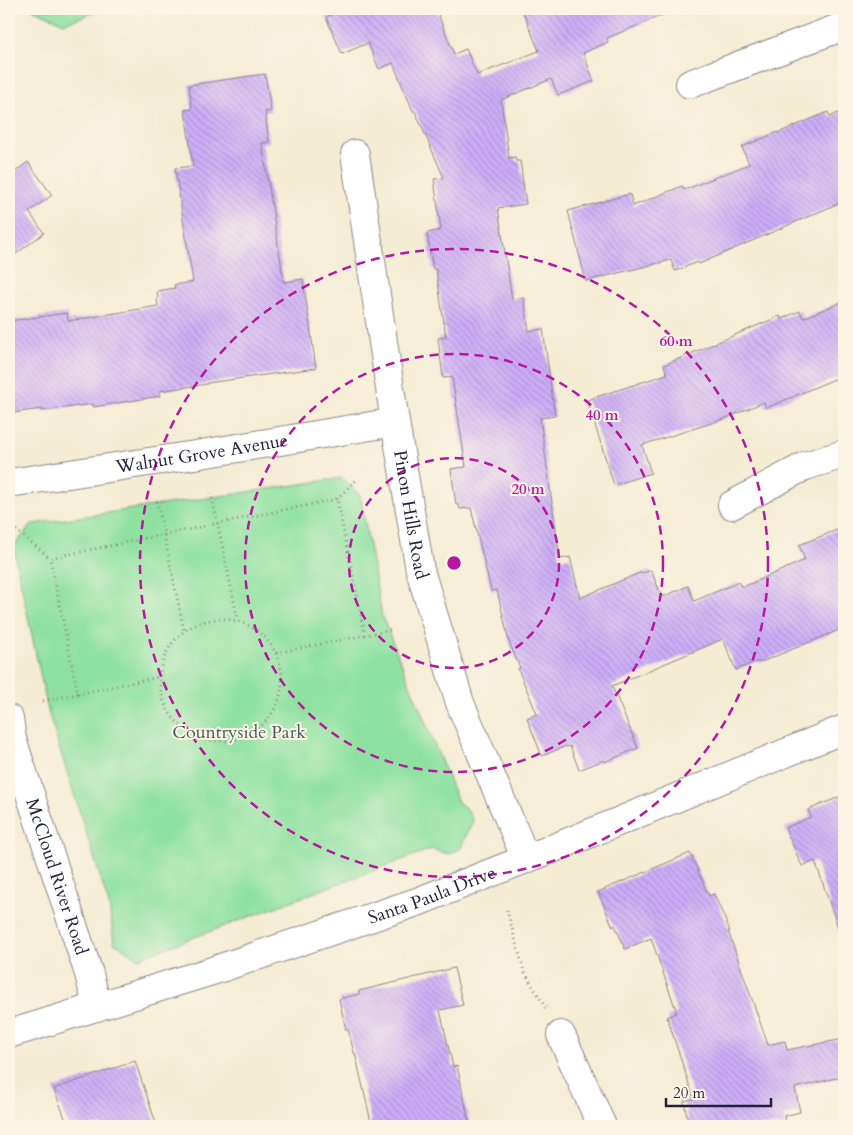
<svg xmlns="http://www.w3.org/2000/svg" width="853" height="1135" font-family="Cardo,serif">
	<style>
		.grass { fill: url(#grass-tufts); stroke: #58826e }
		.park { fill: #8fe1a1; stroke: #58826e }
		.building { fill: url(#building-back-hatch) }
		.lines { fill: none; stroke-linecap: round; stroke-linejoin: round }
		.minor-casing { stroke: #8b8787; stroke-width: 30 }
		.path { stroke: #8b8787; stroke-width: 3; stroke-dasharray: 1 4; stroke-linecap: butt }
		.minor { stroke: #fff; stroke-width: 28 }
		.ring { fill: none; stroke: #b5179e; stroke-width: 2.5; stroke-dasharray: 9 6 }
		.labels { text-anchor: middle; dominant-baseline: central; stroke-width: 4; stroke-linejoin: round; paint-order: stroke }
		.street-label { font-size: 18px; fill: #22223b; stroke: #fcf5e5 }
		.park-label { font-size: 18px; fill: #435b5a; stroke: #fcf5e5 }
		.centre { fill: #b5179e; stroke: #fcf5e5; stroke-width: 2.5 }
		.ring-label { font-size: 15px; text-anchor: middle; font-weight: bold; fill: #b5179e; stroke: #fcf5e5; stroke-width: 4; stroke-linejoin: round; paint-order: stroke }
	</style>
	<defs>
		<pattern id="grass-tufts" width="24" height="20" patternUnits="userSpaceOnUse" patternTransform="scale(1.25)"><rect width="24" height="20" fill="#8fe1a1"/><path d="M3 7l-1-3M5 7V3M7 7l1-3M15 17l-1-3M17 17v-4M19 17l1-3" fill="none" stroke="#7bc18c"/></pattern>
		<pattern id="building-back-hatch" width="6" height="6" patternUnits="userSpaceOnUse" patternTransform="scale(1.25)"><rect width="6" height="6" fill="#ceadf9"/><path d="M-1 5l2 2M0 0l6 6M5-1l2 2" fill="none" stroke="#a78ccb"/></pattern>
	</defs>
	<rect width="100%" height="100%" fill="#fcf5e5"/>
	<filter id="ink" filterUnits="userSpaceOnUse"><feTurbulence type="fractalNoise" baseFrequency=".02" numOctaves="2"/><feDisplacementMap in="SourceGraphic" scale="10" xChannelSelector="R" yChannelSelector="G"/><feConvolveMatrix kernelMatrix="1 2 1 2 8 2 1 2 1" color-interpolation-filters="sRGB"/></filter>
	<filter id="wash" filterUnits="userSpaceOnUse"><feTurbulence type="fractalNoise" baseFrequency=".0096" numOctaves="4" result="noise"/><feDisplacementMap in="SourceGraphic" scale="20" xChannelSelector="R" yChannelSelector="G"/><feGaussianBlur stdDeviation="1.12" result="paint"/><feColorMatrix in="noise" values="0 0 0 0 0 0 0 0 0 0 0 0 0 0 0 0 0 1.4 0 .05"/><feComposite in="paint" operator="in"/></filter>
	<g filter="url(#wash)">
		<rect width="100%" height="100%" fill="#f4ecd3"/>
		<path class="grass" d="M 32,9 L 105,9 L 64,23 Z"/>
		<path class="park" d="M 342,478 L 360,495 L 382,616 L 458,802 L 468,810 L 473,821 L 460,849 L 448,854 L 431,849 L 139,958 L 114,943 L 109,905 L 49,715 L 13,547 L 32,524 Z"/>
		<g id="blocks">
			<g class="building">
				<path d="M 346,9 L 436,9 L 454,54 L 466,49 L 477,75 L 539,51 L 522,9 L 675,9 L 675,10 L 607,38 L 608,42 L 583,53 L 594,81 L 558,95 L 551,79 L 501,100 L 509,158 L 515,157 L 516,161 L 520,161 L 526,204 L 498,208 L 512,299 L 524,298 L 529,331 L 543,329 L 555,416 L 540,418 L 560,559 L 570,557 L 580,598 L 642,572 L 643,573 L 651,570 L 662,597 L 688,586 L 694,601 L 739,582 L 740,586 L 742,585 L 743,587 L 805,560 L 799,545 L 837,530 L 844,547 L 844,628 L 759,663 L 758,661 L 736,670 L 723,639 L 612,686 L 638,748 L 605,762 L 604,760 L 579,770 L 570,746 L 566,747 L 566,746 L 542,756 L 527,718 L 537,714 L 518,669 L 520,668 L 509,642 L 497,590 L 491,591 L 471,508 L 460,509 L 459,505 L 456,505 L 451,469 L 466,467 L 452,377 L 443,378 L 438,338 L 446,337 L 436,269 L 433,269 L 427,233 L 441,230 L 434,179 L 444,178 L 415,111 L 413,111 L 393,63 L 379,69 L 368,43 L 342,54 L 326,17 Z"/>
				<path d="M 265,74 L 271,111 L 265,112 L 269,142 L 262,143 L 284,282 L 303,279 L 316,368 L 207,383 L 207,384 L 159,391 L 160,396 L 93,407 L 93,404 L 42,411 L 42,409 L 12,413 L 9,392 L 9,321 L 67,313 L 68,321 L 158,306 L 157,298 L 158,298 L 157,291 L 175,288 L 174,285 L 193,282 L 175,168 L 193,166 L 185,110 L 192,109 L 189,85 Z"/>
				<path d="M 844,110 L 844,201 L 699,264 L 698,262 L 675,271 L 671,260 L 586,281 L 568,211 L 630,194 L 633,206 L 682,186 L 684,190 L 749,164 L 742,147 L 778,132 L 778,133 L 828,112 L 830,117 Z"/>
				<path d="M 28,162 L 52,195 L 29,212 L 44,233 L 9,259 L 9,176 Z"/>
				<path d="M 844,301 L 844,375 L 766,408 L 764,402 L 724,419 L 642,445 L 651,473 L 614,485 L 587,400 L 667,374 L 664,365 L 780,316 L 781,319 L 800,311 L 803,318 Z"/>
				<path d="M 844,795 L 844,932 L 840,933 L 815,861 L 802,866 L 785,828 L 811,817 L 808,810 Z"/>
				<path d="M 690,853 L 709,896 L 714,894 L 730,931 L 728,931 L 768,1045 L 785,1041 L 787,1050 L 844,1039 L 844,1076 L 795,1088 L 800,1112 L 784,1116 L 786,1126 L 689,1126 L 684,1101 L 694,1099 L 667,1017 L 677,1013 L 651,938 L 625,949 L 615,925 L 613,927 L 598,892 Z"/>
				<path d="M 454,968 L 463,1005 L 440,1010 L 453,1067 L 457,1066 L 470,1126 L 372,1126 L 355,1053 L 354,1053 L 348,1029 L 346,1030 L 339,999 L 359,994 L 359,991 Z"/>
				<path d="M 135,1061 L 157,1126 L 68,1126 L 54,1089 Z"/>
			</g>
		</g>
	</g>
	<g filter="url(#ink)">
		<use href="#blocks" fill-opacity="0" stroke="#8b8787" stroke-width="1"/>
		<g class="lines">
			<g class="minor-casing">
				<g id="minor">
					<path d="M 690,84 L 844,26"/>
					<path id="s1" d="M 355,154 L 395,422 L 420,570 L 460,703 L 526,859"/>
					<path id="s2" d="M 9,483 L 195,455 L 395,422"/>
					<path d="M 732,505 L 805,466 L 844,454"/>
					<path id="s3" d="M 9,719 L 12,739 L 89,974 L 97,1007"/>
					<path id="s4" d="M 9,1034 L 212,971 L 417,902 L 559,846 L 844,729"/>
					<path d="M 561,1035 L 602,1126"/>
				</g>
			</g>
			<g class="path">
				<path d="M 211,493 L 238,620"/>
				<path d="M 337,499 L 357,479"/>
				<path d="M 157,501 L 184,630"/>
				<path d="M 12,527 L 50,558"/>
				<circle cx="221" cy="680" r="61"/>
				<path d="M 276,653 L 391,630"/>
				<path d="M 78,694 L 50,558 L 337,499 L 365,635"/>
				<path d="M 43,701 L 159,677"/>
				<path d="M 507,910 L 524,971 L 546,1009"/>
			</g>
			<use href="#minor" class="minor"/>
		</g>
	</g>
	<g class="ring">
		<circle cx="454" cy="563" r="105"/>
		<circle cx="454" cy="563" r="209"/>
		<circle cx="454" cy="563" r="314"/>
	</g>
	<g class="labels">
		<g class="street-label">
			<text stroke="none"><textPath href="#s2" startOffset="195">Walnut Grove Avenue</textPath></text>
			<text stroke="none"><textPath href="#s1" startOffset="365">Pinon Hills Road</textPath></text>
			<text stroke="none"><textPath href="#s3" startOffset="165">McCloud River Road</textPath></text>
			<text stroke="none"><textPath href="#s4" startOffset="445">Santa Paula Drive</textPath></text>
		</g>
		<g class="park-label">
			<text x="239" y="732">Countryside Park</text>
		</g>
	</g>
	<circle cx="454" cy="563" r="8" class="centre"/>
	<g class="ring-label">
		<text x="676" y="346">60 m</text>
		<text x="602" y="420">40 m</text>
		<text x="528" y="494">20 m</text>
	</g>
	<rect width="853" height="1135" fill="none" stroke="#fcf5e5" stroke-width="30"/>
	<path d="M666 1098v8h105v-8" fill="none" stroke="#22223b" stroke-width="2.5"/>
	<text x="673" y="1098" font-size="15" fill="#22223b" stroke="#fcf5e5" stroke-width="4" paint-order="stroke">20 m</text>
</svg>
